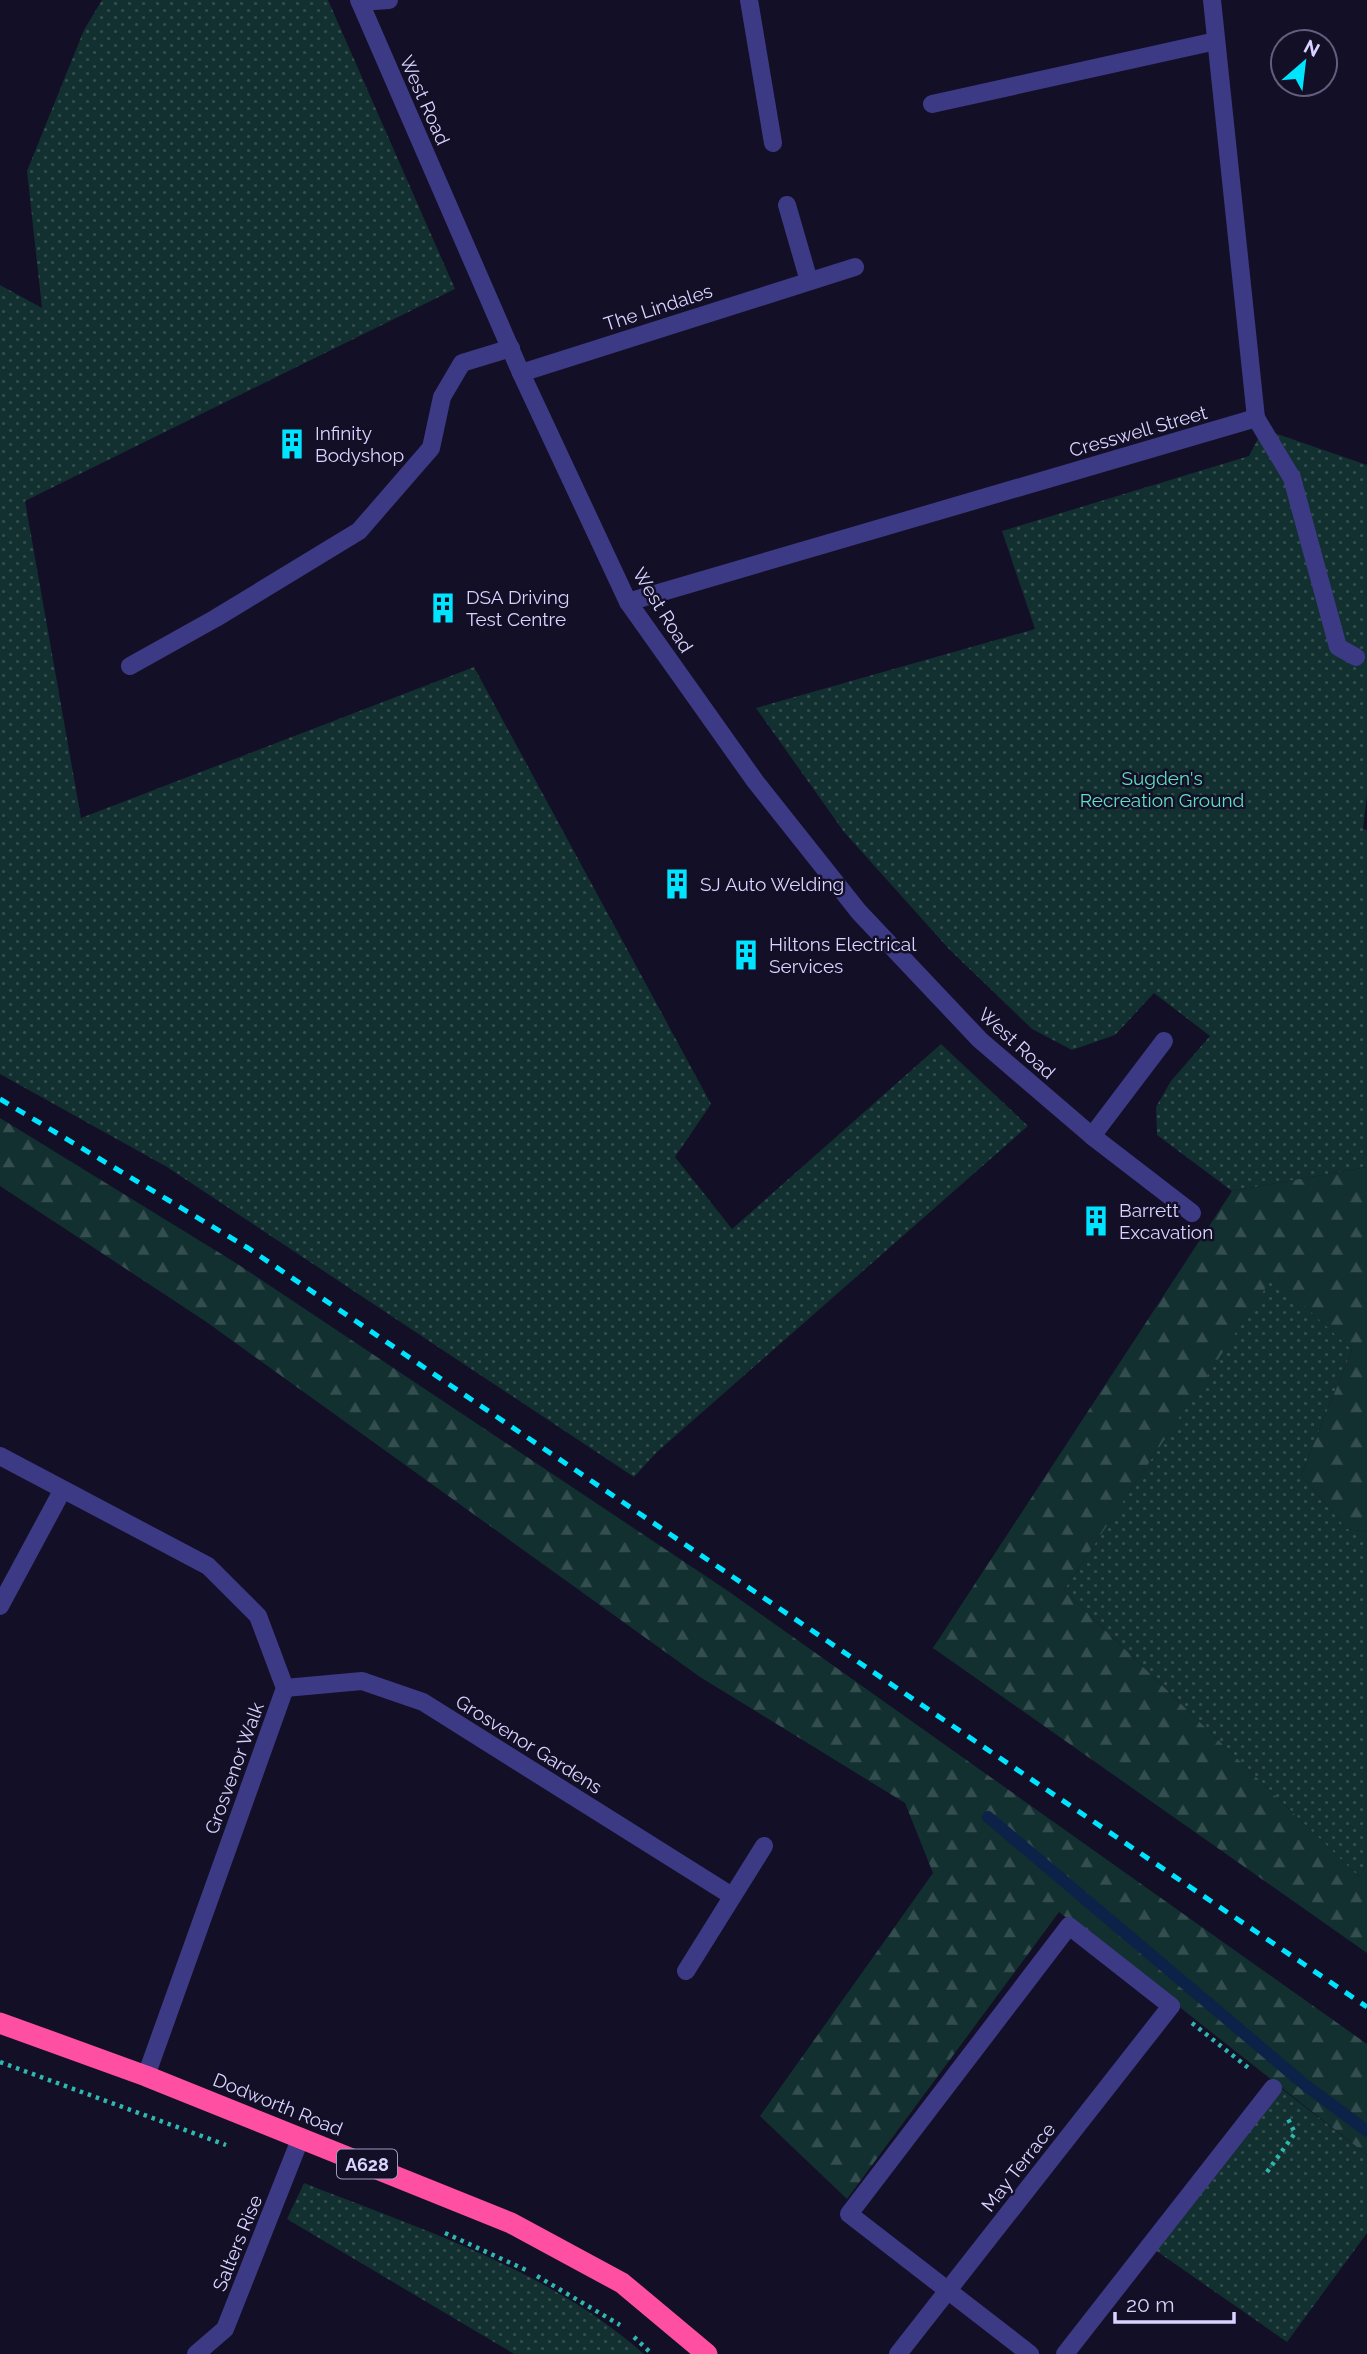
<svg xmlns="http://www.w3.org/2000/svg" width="1367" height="2354" font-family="Raleway,sans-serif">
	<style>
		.grass { fill: url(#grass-dots) }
		.forest { fill: url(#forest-firs) }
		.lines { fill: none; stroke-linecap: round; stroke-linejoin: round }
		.stream { stroke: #0c2248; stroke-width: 12 }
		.path { stroke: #2fb8b0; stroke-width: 4.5; stroke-dasharray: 3.5 5; stroke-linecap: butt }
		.lane { stroke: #3d3a85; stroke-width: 18 }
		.street { stroke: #3d3a85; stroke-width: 18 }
		.highway { stroke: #ff4fa3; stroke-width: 21 }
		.rail { stroke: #00e5ff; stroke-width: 5; stroke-dasharray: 10 9; stroke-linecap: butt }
		.labels { text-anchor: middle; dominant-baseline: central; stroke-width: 5; stroke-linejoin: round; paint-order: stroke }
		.shield { fill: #130f26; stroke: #9e99be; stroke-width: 2 }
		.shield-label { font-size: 18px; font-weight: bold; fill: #d9d4ff }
		.street-label { font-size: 19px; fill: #d9d4ff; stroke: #130f26 }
		.poi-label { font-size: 19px; fill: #d9d4ff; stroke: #130f26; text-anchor: start }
		.park-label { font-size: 19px; fill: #5fe0c0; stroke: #130f26 }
	</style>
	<defs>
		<pattern id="grass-dots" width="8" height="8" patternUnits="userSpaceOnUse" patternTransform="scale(1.75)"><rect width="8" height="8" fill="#12302f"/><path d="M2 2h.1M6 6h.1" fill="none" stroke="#344d4e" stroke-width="1.8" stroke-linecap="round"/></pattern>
		<pattern id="forest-firs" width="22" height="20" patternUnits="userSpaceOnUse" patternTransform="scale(1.75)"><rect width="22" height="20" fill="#12302f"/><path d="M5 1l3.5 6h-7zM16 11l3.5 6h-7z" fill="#344d4e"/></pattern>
	</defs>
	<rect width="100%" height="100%" fill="#130f26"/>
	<g class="grass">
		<path d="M 102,0 L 328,0 L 455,289 L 25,501 L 81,818 L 474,667 L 711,1104 L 675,1157 L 732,1229 L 941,1044 L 1028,1126 L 657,1452 L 634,1477 L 167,1167 L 0,1074 L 0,285 L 42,308 L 27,171 L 84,30 Z"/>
		<path d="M 1263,429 L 1367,465 L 1367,796 L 1363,829 L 1367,830 L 1367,1167 L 1232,1191 L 1157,1135 L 1156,1107 L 1171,1081 L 1210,1036 L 1154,993 L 1115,1035 L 1072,1050 L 1032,1029 L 949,949 L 844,832 L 756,708 L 1035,629 L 1002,531 L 1249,456 Z"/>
		<path d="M 1273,1276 L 1352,1350 L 1301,1475 L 1347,1529 L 1367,1532 L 1367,1865 L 1359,1877 L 1064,1590 Z"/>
		<path d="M 1282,2089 L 1367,2155 L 1367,2233 L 1287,2342 L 1155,2250 Z"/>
		<path d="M 304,2183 C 420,2229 548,2269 644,2354 L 514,2354 L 287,2219 Z"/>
	</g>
	<g class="forest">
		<path d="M 0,1118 L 236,1263 L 728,1591 L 1367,2044 L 1367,2155 L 1059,1912 L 847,2199 L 760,2116 L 933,1873 L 905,1803 L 700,1677 L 205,1321 L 0,1186 Z"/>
		<path d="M 1367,1167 L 1367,1532 L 1347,1529 L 1301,1475 L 1352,1350 L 1273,1277 L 1064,1590 L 1359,1877 L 1367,1865 L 1367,1953 L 933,1648 L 1232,1191 Z"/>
	</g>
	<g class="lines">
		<path class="stream" d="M 988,1817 L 1304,2084 L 1367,2131"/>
		<g class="path">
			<path d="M 1192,2023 L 1251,2070"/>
			<path d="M 0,2062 L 226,2145"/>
			<path d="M 1267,2172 L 1295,2133 L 1287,2117"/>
			<path d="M 445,2233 L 526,2270"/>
			<path d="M 537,2276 L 620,2325"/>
			<path d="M 634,2337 L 652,2354"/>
		</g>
		<g class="lane">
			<path d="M 360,2 L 389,0"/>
			<path d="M 932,104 L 1216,41"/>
			<path d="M 1256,418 L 1292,478 L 1338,647 L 1356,657"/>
			<path d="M 130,666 L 216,618 L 359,531 L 431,448 L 442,397 L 462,363 L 511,348"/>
			<path d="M 0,1606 L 62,1491"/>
			<path d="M 686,1971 L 764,1846"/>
			<path d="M 1030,2354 L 849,2214 L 1069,1926 L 1171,2006"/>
			<path d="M 1065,2354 L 1273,2088"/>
		</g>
		<g class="street">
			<path d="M 359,0 L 521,373 L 628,602 L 755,781 L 859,912 L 980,1040 L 1092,1136 L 1192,1213"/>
			<path d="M 749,0 L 773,143"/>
			<path d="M 787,205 L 809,281"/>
			<path d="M 521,373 L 855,267"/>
			<path d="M 628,602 L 1256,418 L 1212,0"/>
			<path d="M 1092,1136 L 1164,1041"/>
			<path d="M 0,1456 L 208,1566 L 258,1616 L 285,1688 L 146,2076"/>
			<path d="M 285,1688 L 362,1681 L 423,1702 L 732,1896"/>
			<path d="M 196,2354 L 225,2329 L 301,2137"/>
			<path d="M 898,2354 L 1171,2006"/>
		</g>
		<path class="highway" d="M 0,2023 L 146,2076 L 511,2223 L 622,2283 L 707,2354"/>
		<path class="rail" d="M 0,1099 L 248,1248 L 1367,2007"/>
	</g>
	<defs>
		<g id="building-bare" transform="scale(2.415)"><path d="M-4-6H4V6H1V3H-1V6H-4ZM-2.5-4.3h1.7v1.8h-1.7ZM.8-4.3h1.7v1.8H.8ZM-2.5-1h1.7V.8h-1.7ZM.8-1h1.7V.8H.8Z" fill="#00e5ff" stroke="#130f26" stroke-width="2.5" paint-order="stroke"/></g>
	</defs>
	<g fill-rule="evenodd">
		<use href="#building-bare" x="292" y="444"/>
		<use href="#building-bare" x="443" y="608"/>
		<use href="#building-bare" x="677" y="884"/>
		<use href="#building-bare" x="746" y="955"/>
		<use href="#building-bare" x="1096" y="1221"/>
	</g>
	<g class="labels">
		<rect class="shield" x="337" y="2149.5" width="60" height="29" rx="5"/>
		<g class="shield-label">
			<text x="367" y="2164">A628</text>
		</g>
		<g class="street-label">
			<text transform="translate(425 100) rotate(66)">West Road</text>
			<text transform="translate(658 307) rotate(-18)">The Lindales</text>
			<text transform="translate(1138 431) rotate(-16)">Cresswell Street</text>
			<text transform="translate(663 610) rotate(58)">West Road</text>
			<text transform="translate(1017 1043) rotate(42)">West Road</text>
			<text transform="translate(529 1744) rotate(32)">Grosvenor Gardens</text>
			<text transform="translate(234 1768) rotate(-70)">Grosvenor Walk</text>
			<text transform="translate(278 2104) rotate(22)">Dodworth Road</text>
			<text transform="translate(1018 2167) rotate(-52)">May Terrace</text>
			<text transform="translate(237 2243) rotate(-68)">Salters Rise</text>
		</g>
		<g class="poi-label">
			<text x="315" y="433">Infinity<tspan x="315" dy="22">Bodyshop</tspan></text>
			<text x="466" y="597">DSA Driving<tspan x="466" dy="22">Test Centre</tspan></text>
			<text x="700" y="884">SJ Auto Welding</text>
			<text x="769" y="944">Hiltons Electrical<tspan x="769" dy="22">Services</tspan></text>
			<text x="1119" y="1210">Barrett<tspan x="1119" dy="22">Excavation</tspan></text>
		</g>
		<g class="park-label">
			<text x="1162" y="778">Sugden's<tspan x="1162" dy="22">Recreation Ground</tspan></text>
		</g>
	</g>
	<g transform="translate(1304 63) rotate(28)"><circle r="33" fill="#130f26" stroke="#625e7d" stroke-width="2"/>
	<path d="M0-5L12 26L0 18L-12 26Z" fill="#00e5ff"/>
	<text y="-10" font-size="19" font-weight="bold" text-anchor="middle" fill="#d9d4ff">N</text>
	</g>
	<path d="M1115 2312v10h119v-10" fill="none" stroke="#d9d4ff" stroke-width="3.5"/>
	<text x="1126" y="2312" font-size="21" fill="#d9d4ff" stroke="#130f26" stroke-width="5" paint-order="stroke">20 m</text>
</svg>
